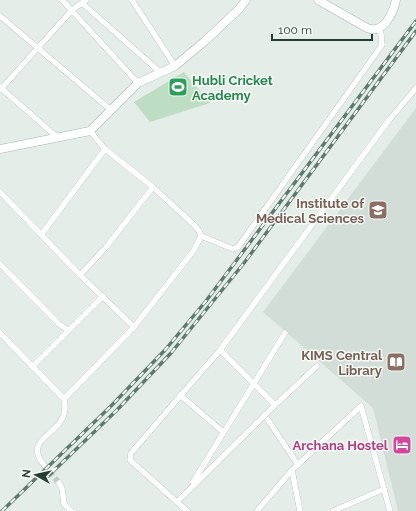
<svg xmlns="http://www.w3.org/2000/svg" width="416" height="511" font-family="Raleway,sans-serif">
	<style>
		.built { fill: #d2ddd7 }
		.green { fill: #bddec2 }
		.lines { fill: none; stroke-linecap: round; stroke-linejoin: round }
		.street-tunnel { stroke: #bdcac4; stroke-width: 5.5; stroke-dasharray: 5.5 3; stroke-linecap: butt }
		.street-casing { stroke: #a6b5ae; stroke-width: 6 }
		.secondary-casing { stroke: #a2b9ae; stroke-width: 9 }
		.street { stroke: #fff; stroke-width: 5.5 }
		.secondary { stroke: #fff; stroke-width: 8 }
		.rail-casing { stroke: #5e7a6f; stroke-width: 3.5 }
		.rail { stroke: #f5faf6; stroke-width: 2; stroke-dasharray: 6; stroke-linecap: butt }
		.labels { text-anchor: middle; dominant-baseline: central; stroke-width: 3; stroke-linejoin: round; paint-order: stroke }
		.leisure-label { font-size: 13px; font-weight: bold; fill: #27864d; stroke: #f5faf6; text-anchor: start }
		.education-label { font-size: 13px; font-weight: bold; fill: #785e54; stroke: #f5faf6; text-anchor: end }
		.hotel-label { font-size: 13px; font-weight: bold; fill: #b23c85; stroke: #f5faf6; text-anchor: end }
	</style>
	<rect width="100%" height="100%" fill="#e4ede8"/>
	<path class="built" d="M 416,108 L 416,511 L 398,511 L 373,408 L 263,312 Z"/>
	<path class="green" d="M 184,72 L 210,103 L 150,122 L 134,102 Z"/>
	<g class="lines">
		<path class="street-tunnel" d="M 44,465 L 59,483"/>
		<g class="street-casing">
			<g id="street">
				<path d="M 62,0 L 138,83"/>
				<path d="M 132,0 L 175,66"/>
				<path d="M 82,3 L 160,72"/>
				<path d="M 0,16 L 111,110"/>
				<path d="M 0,87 L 57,137"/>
				<path d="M 0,90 L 72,10 L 86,0"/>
				<path d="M 0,192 L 80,275 L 134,327"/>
				<path d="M 41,235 L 105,149"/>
				<path d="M 201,236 L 233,249 L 238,247 L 382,45 L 381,34 L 379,28"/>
				<path d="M 0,264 L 59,324 L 68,330"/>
				<path d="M 80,275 L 106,247 L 153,187"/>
				<path d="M 0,333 L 64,399 C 73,435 19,435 44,465"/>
				<path d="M 32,367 L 103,296"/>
				<path d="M 180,395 L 223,432"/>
				<path d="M 64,399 L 134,327 L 194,250 L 201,236 L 199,231 L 193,224 L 153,187 L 105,149 L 90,131"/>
				<path d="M 275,405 L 317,366"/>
				<path d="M 268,420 L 298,465"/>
				<path d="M 292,470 L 300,511"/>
				<path d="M 193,482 L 285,333"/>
				<path d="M 59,483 L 62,488 L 64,504 L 71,511"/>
				<path d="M 177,502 L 275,405 L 220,350"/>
				<path d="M 187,511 L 130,460 L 131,453 L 220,350 L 389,120 L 416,88"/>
				<path d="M 257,511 L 292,470 L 361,406 L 390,511"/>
				<path d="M 333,511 L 384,489"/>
			</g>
		</g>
		<g class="secondary-casing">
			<g id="secondary">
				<path d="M 318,0 L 367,28 C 370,29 373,30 376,29 C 387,27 394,10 396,0"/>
				<path d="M 0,149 L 90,131 L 138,83 L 175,66 L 205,41 L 239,9 L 246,0"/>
			</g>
		</g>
		<use href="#street" class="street"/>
		<use href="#secondary" class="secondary"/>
		<g class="rail-casing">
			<g id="rail">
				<path d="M 44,480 L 116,411 L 171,353 L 244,263 L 416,31"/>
				<path d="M 2,511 L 111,406 L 165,350 L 206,301 L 416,21"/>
			</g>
		</g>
		<use href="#rail" class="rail"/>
	</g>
	<defs>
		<g id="stadium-square" transform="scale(1)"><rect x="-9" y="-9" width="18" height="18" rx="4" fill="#2e9e5b" stroke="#f5faf6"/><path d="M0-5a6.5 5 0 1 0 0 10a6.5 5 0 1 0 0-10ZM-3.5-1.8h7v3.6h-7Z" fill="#fff"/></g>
		<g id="university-square" transform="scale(1)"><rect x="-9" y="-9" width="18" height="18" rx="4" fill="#8d6e63" stroke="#f5faf6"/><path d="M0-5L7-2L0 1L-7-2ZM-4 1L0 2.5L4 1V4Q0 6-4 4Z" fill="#fff"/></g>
		<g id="library-square" transform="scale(1)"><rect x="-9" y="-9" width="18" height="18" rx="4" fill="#8d6e63" stroke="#f5faf6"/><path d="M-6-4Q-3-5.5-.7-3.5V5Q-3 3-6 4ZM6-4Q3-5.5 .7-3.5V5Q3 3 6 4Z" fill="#fff"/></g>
		<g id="hotel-square" transform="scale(1)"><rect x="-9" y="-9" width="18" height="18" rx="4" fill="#d1479c" stroke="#f5faf6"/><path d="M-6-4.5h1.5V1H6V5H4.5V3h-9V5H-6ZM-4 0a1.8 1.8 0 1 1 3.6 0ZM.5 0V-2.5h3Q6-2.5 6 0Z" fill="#fff"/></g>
	</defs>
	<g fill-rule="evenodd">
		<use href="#stadium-square" x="178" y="87"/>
		<use href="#university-square" x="378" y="210"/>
		<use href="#library-square" x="396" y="362"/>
		<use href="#hotel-square" x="402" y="445"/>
	</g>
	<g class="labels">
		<g class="leisure-label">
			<text x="192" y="80">Hubli Cricket<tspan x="192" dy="15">Academy</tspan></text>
		</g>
		<g class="education-label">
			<text x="364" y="203">Institute of<tspan x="364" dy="15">Medical Sciences</tspan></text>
			<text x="382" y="355">KIMS Central<tspan x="382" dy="15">Library</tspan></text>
		</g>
		<g class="hotel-label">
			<text x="388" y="445">Archana Hostel</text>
		</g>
	</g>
	<g transform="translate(36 475) rotate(278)" stroke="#f5faf6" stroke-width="3" paint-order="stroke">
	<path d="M0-3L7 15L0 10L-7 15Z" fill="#233f34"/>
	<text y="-6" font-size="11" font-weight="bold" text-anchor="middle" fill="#233f34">N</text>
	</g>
	<path d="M272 34v6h100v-6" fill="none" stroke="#233f34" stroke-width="2"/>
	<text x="278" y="34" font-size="12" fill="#233f34" stroke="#f5faf6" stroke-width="3" paint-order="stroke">100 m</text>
</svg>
